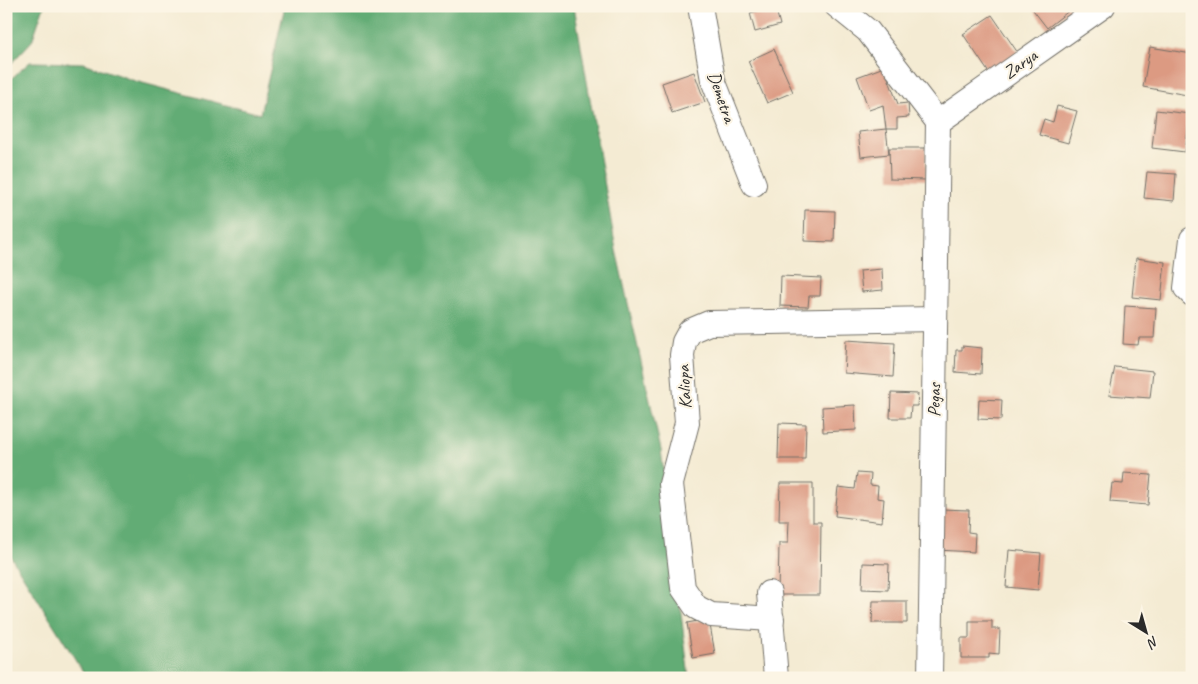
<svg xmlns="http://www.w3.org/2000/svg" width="1198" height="684" font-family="Caveat,sans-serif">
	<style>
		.forest { fill: #62ac74; stroke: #466c50 }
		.building { fill: #dc9a82 }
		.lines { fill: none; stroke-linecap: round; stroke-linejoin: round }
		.minor-casing { stroke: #716e66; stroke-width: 26 }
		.minor { stroke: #fff; stroke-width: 24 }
		.labels { text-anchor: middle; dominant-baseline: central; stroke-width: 4.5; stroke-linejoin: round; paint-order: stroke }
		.street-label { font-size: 18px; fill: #2b2b2b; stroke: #fcf5e5 }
	</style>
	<rect width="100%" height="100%" fill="#fcf5e5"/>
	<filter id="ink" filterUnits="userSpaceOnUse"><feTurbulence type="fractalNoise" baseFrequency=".02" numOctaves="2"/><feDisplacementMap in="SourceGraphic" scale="10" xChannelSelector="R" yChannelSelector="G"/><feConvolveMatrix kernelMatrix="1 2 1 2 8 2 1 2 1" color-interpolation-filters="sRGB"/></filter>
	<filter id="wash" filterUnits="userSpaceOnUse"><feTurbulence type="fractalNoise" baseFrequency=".0096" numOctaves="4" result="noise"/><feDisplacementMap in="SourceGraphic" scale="20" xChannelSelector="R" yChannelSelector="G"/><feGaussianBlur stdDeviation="1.12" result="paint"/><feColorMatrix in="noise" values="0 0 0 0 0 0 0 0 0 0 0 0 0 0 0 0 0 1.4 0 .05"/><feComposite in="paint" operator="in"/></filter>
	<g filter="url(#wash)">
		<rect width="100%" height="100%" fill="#f4ebd3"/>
		<g class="forest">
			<path d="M 6,6 L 44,6 L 32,41 L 6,69 Z"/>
			<path d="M 285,6 L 574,6 L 616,250 L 661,450 L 689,678 L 87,678 L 6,549 L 6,83 L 30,62 L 84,63 L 135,81 L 260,114 Z"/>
		</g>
		<g id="blocks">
			<g class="building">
				<path d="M 775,6 L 780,25 L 755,32 L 750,13 Z"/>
				<path d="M 1030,6 L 1075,6 L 1047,28 Z"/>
				<path d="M 992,15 L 1018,53 L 989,73 L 963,34 Z"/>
				<path d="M 1150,47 L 1192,54 L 1187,95 L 1143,87 Z"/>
				<path d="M 774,49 L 793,92 L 767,103 L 748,61 Z"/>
				<path d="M 884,67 L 898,104 L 908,103 L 909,117 L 897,118 L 897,129 L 886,129 L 883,105 L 869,110 L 857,77 Z"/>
				<path d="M 694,72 L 705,102 L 672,113 L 662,83 Z"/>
				<path d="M 1057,106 L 1077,111 L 1068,143 L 1039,135 L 1044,119 L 1053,122 Z"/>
				<path d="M 1156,110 L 1190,114 L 1185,152 L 1152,148 Z"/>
				<path d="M 886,129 L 889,154 L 861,157 L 858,132 Z"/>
				<path d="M 889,148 L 926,148 L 926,180 L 890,179 Z"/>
				<path d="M 1147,172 L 1176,174 L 1174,201 L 1144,198 Z"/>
				<path d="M 805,210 L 835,211 L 834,242 L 804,241 Z"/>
				<path d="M 1136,258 L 1165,262 L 1161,300 L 1132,297 Z"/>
				<path d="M 882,269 L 883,290 L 862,292 L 860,271 Z"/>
				<path d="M 781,276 L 821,278 L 820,296 L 809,296 L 808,307 L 780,306 Z"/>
				<path d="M 1125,306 L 1156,308 L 1154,338 L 1139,338 L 1138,345 L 1123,344 Z"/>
				<path d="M 846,340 L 895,343 L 893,377 L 844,373 Z"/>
				<path d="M 962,346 L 982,348 L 981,374 L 955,372 L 956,350 L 962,350 Z"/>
				<path d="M 1115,367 L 1153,371 L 1150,398 L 1109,395 Z"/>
				<path d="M 891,393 L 918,394 L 917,406 L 911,406 L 910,418 L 890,418 Z"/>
				<path d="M 979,399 L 1002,400 L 1001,420 L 978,419 Z"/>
				<path d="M 855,405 L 856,430 L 823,432 L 822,407 Z"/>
				<path d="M 779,423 L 806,424 L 805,459 L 778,459 Z"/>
				<path d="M 857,473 L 871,474 L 870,485 L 878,486 L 877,498 L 884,499 L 882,522 L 835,516 L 838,487 L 855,489 Z"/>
				<path d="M 1124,473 L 1151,475 L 1148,505 L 1110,502 L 1112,483 L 1123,484 Z"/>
				<path d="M 780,483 L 813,483 L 813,522 L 821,522 L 820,595 L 778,595 L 779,543 L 788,543 L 789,521 L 779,521 Z"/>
				<path d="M 940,509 L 969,510 L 968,532 L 975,533 L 974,552 L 937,550 Z"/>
				<path d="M 1009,550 L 1041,553 L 1038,590 L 1006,587 Z"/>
				<path d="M 863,563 L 889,564 L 888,590 L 862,589 Z"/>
				<path d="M 873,601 L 907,601 L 907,623 L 872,623 Z"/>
				<path d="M 709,619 L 715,654 L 693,658 L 687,623 Z"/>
				<path d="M 969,621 L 992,621 L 992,629 L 1000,629 L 999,654 L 989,653 L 989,658 L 961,658 L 961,638 L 969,638 Z"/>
			</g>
		</g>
	</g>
	<g filter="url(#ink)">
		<use href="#blocks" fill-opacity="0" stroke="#716e66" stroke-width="1"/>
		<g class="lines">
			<g class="minor-casing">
				<g id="minor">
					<path d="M 700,6 L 713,80 L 754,184"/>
					<path d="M 837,6 L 868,31 L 938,122"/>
					<path d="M 938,122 L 1103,6"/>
					<path d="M 1192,239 L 1186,288 L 1192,294"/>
					<path d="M 769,593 L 776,678"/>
					<path d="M 772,619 L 711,615 L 696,607 L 683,588 L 671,484 L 687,423 L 682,355 L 684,342 L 690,331 L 709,323 L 935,319"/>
					<path d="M 930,678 L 938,122"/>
				</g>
			</g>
			<use href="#minor" class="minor"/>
		</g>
	</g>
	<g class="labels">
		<g class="street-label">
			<text transform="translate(1020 64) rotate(-35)">Zarya</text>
			<text transform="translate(722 97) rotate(71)">Demetra</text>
			<text transform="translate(684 387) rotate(-93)">Kaliopa</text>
			<text transform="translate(934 400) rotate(-89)">Pegas</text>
		</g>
	</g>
	<rect width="1198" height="684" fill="none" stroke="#fcf5e5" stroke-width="25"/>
	<g transform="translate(1146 632) rotate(143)" stroke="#fcf5e5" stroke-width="4" paint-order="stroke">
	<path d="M0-4L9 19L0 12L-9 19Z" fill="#2b2b2b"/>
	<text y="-8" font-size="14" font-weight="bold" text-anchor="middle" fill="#2b2b2b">N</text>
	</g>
</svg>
